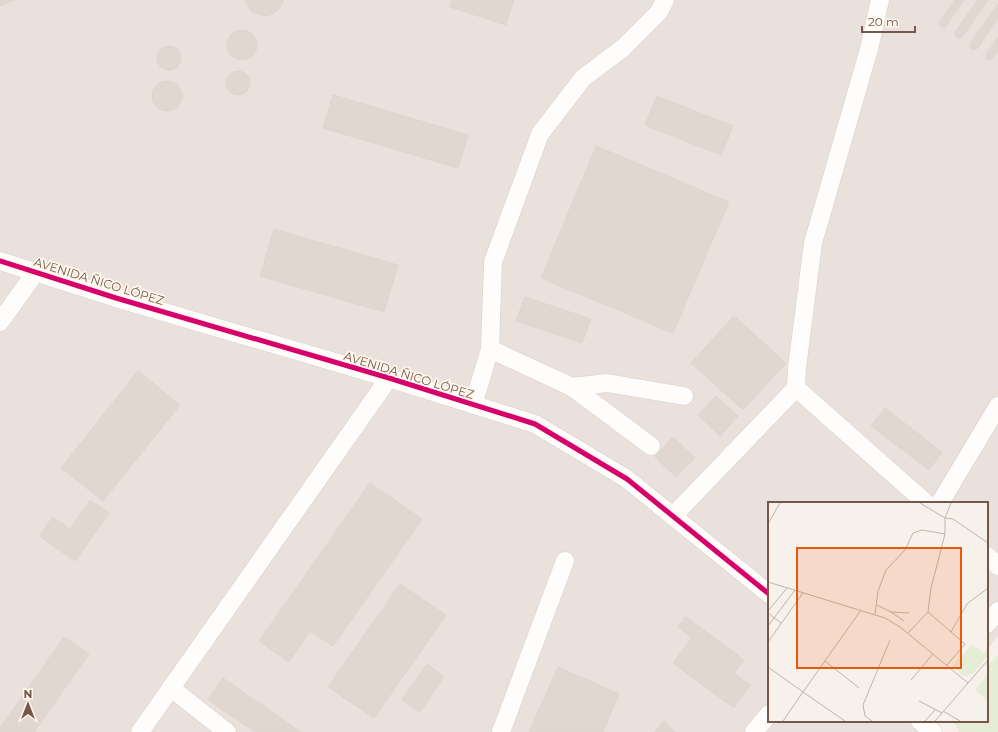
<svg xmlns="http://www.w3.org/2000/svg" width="998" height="732" font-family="Montserrat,sans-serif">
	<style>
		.industrial { fill: #eae1dc }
		.green { fill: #e5edd6 }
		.building { fill: #e1d7d0; stroke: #e0d4cd }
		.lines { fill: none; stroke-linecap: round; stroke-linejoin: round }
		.minor-casing { stroke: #d6cdc8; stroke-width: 19 }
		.minor { stroke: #fefdfc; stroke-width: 18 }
		.cycleway-casing { stroke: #fff6ec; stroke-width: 8 }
		.cycleway { stroke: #d6006c; stroke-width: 5 }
		.labels { text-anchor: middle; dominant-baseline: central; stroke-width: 3.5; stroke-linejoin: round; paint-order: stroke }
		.street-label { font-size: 12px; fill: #75574b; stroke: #fff6ec }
		.inset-road { fill: none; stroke: #c3b3ab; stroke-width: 1 }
		.view { fill: #e8590c; fill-opacity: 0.15; stroke: #e8590c; stroke-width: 2 }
		.inset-edge { fill: none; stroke: #75574b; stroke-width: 2 }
	</style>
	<rect width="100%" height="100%" fill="#f7f1eb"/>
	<path class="industrial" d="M 0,0 L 998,0 L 998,635 L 987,651 L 987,503 L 769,503 L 769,721 L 938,721 L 930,732 L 0,732 Z"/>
	<path class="green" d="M 998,655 L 998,732 L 959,732 L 953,721 L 987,721 L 987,666 Z"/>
	<g class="building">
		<path d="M 0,0 L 15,0 L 0,6 Z"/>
		<path d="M 245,0 L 284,0 L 281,6 L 277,11 L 272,14 L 265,16 L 253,13 L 249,8 Z"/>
		<path d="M 452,0 L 514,0 L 506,25 L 450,7 Z"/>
		<path d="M 955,0 L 964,0 L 947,25 L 945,27 L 941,27 L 939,25 L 939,22 Z"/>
		<path d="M 978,0 L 988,0 L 963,36 L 960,38 L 957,38 L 955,36 L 955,32 Z"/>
		<path d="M 998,4 L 998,18 L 978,48 L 974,50 L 971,49 L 970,44 Z"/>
		<circle cx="242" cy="45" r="15"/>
		<path d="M 998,37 L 998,51 L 992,59 L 988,60 L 986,58 L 986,55 Z"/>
		<circle cx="169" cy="58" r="12"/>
		<circle cx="238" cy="83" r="12"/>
		<circle cx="167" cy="96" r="15"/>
		<path d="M 333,95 L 468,135 L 458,168 L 323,128 Z"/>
		<path d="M 657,96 L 733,126 L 721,155 L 645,125 Z"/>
		<path d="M 596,146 L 729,202 L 673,333 L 541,278 Z"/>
		<path d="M 274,229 L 398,265 L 384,312 L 260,276 Z"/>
		<path d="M 525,297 L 591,319 L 582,343 L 516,321 Z"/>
		<path d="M 734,316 L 786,363 L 743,410 L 691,363 Z"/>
		<path d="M 138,371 L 180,405 L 103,501 L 61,468 Z"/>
		<path d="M 716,396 L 738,416 L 720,436 L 698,415 Z"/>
		<path d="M 885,408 L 942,452 L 929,470 L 871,426 Z"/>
		<path d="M 673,437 L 695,458 L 676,477 L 655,457 Z"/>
		<path d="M 370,483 L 422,519 L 333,646 L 310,631 L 289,662 L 259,641 Z"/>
		<path d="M 90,500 L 109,513 L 75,561 L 39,536 L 53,517 L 70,529 Z"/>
		<path d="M 400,584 L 446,615 L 374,718 L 328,687 Z"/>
		<path d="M 686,617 L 744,660 L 734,673 L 750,685 L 734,708 L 673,663 L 692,638 L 678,627 Z"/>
		<path d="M 64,637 L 89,654 L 34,732 L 0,732 L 0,728 Z"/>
		<path d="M 427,664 L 444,676 L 420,712 L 402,700 Z"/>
		<path d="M 558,667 L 619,694 L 603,732 L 529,732 Z"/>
		<path d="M 223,678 L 301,732 L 255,732 L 208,700 Z"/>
		<path d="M 664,721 L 675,732 L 654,732 Z"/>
	</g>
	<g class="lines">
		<g class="minor-casing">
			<g id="minor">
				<path d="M 880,0 L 869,49 L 813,243 L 797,368 L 796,388 L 926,503"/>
				<path d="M 0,261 L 116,298 L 389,378 L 535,424 L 627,479 L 769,594"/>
				<path d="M 0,322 L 36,272"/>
				<path d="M 490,349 L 572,387 L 607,383 L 684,396"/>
				<path d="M 572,387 L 651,446"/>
				<path d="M 473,405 L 490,349 L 493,262 L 540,134 L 583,78 L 623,48 L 659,12 L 665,0"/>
				<path d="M 940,503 L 998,406"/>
				<path d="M 673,516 L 796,388"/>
				<path d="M 987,556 L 998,566"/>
				<path d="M 987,624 L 998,611"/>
				<path d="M 171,688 L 227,732"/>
				<path d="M 920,721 L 933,732"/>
				<path d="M 140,732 L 389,378"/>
				<path d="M 501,732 L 565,561"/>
				<path d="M 754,732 L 769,714"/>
			</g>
		</g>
		<use href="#minor" class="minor"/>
		<g class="cycleway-casing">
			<path id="cycleway" d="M 0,261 L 116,298 L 389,378 L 535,424 L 627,479 L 769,594"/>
		</g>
		<use href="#cycleway" class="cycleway"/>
	</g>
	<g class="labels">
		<g class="street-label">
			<text transform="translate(99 281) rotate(17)">AVENIDA ÑICO LÓPEZ</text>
			<text transform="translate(409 375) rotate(17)">AVENIDA ÑICO LÓPEZ</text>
		</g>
	</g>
	<g transform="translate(768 502)">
		<rect width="220" height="220" fill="#f7f1eb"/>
		<path d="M 204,142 L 215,151 L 220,146 L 220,154 L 205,171 L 196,175 L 185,164 ZM 220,172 L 220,199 L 207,188 Z" fill="#e5edd6"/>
		<path class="inset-road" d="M 152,1 L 177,16 L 177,32 L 163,86 L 160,110 L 197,142 L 179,163M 183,1 L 177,16 L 185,17 L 220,41M 0,22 L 12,1M 0,80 L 117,116 L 132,125 L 200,181M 109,103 L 123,110 L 141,111M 0,109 L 19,86M 123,110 L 136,119M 0,111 L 13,121M 107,112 L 110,89 L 118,68 L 137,48 L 145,31 L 154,28 L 177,32M 0,124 L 27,88M 183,130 L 199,102 L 220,86M 140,131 L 160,110M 0,140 L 35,91M 57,159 L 91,186M 0,165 L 35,190 L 15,219M 143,178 L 165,152M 151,199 L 174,211M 175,209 L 192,219M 77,219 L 35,190 L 93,108M 104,219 L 97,214 L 95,203 L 122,138M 157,219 L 167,208M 167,219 L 220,158"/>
		<path class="view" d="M 29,46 L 193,46 L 193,166 L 29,166 Z"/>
		<rect width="220" height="220" class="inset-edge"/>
	</g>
	<g transform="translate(28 704)" stroke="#fff6ec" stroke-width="3" paint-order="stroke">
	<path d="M0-3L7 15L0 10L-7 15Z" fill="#75574b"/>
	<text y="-6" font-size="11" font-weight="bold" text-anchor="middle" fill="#75574b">N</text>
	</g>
	<path d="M862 26v6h53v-6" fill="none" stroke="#75574b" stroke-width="2"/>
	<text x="868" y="26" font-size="12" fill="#75574b" stroke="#fff6ec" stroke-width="3" paint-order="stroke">20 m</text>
</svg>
